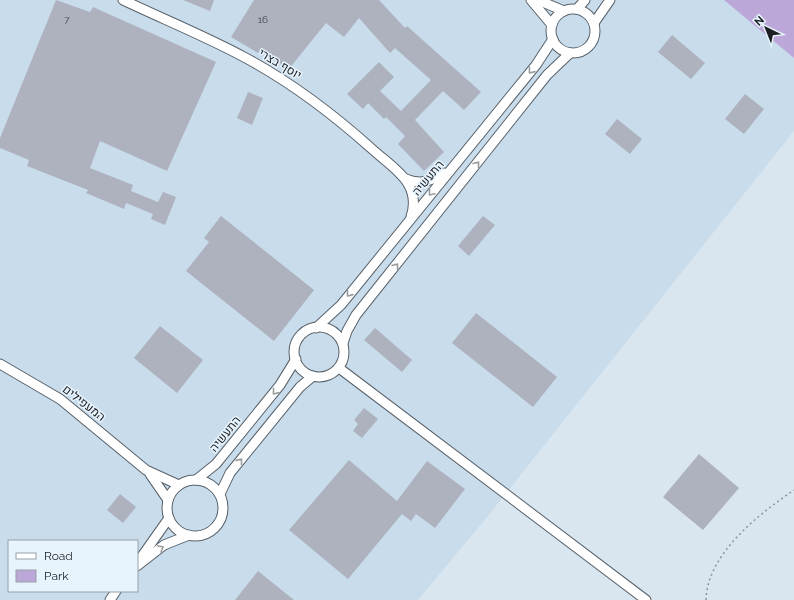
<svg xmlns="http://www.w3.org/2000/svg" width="794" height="600" font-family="Raleway,Heebo,sans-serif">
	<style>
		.built { fill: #c9dceb; fill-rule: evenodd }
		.green { fill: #bca8d8 }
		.building { fill: #aeb2bf }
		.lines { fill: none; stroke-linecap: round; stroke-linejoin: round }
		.minor-casing { stroke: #57616a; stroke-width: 11 }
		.path { stroke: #8b949b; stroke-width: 1.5; stroke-dasharray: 2 3; stroke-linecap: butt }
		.minor { stroke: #fff; stroke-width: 9 }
		.oneway { stroke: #999b9c }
		.labels { text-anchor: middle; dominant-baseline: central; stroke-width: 3; stroke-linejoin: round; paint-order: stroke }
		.number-label { font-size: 10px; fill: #40444a }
		.street-label { font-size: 12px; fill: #1c2023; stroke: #e7f3fd }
	</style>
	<rect width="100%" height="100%" fill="#dae6ef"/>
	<path class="built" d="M 0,0 L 794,0 L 794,131 L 492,511 L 418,600 L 0,600 ZM 9,541 L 137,541 L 137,591 L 9,591 Z"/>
	<path class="green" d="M 724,0 L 794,0 L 794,58 Z"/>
	<g class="building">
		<path d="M 56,0 L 90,12 L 93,7 L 216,62 L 167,171 L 100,141 L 90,168 L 133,185 L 131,191 L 158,202 L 163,192 L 176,197 L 165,225 L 151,219 L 153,214 L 126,203 L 124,209 L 86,193 L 88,190 L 27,166 L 29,160 L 0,148 L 0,138 Z"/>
		<path d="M 183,0 L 214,0 L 210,11 Z"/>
		<path d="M 254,0 L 379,0 L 405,28 L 407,26 L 481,92 L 464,110 L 443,91 L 415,120 L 444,152 L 424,171 L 398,144 L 405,136 L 386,117 L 384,119 L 368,103 L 363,109 L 347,94 L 379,62 L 394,77 L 380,91 L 401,111 L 431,80 L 395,48 L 390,53 L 359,18 L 344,37 L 326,23 L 288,70 L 262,48 L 258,53 L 231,37 Z"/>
		<path d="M 672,35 L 705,63 L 691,79 L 658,52 Z"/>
		<path d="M 248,92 L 263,98 L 252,125 L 237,118 Z"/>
		<path d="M 745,94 L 764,109 L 744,134 L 725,119 Z"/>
		<path d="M 617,119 L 642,139 L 630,154 L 605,134 Z"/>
		<path d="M 221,216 L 314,290 L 274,341 L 186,271 L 209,242 L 204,238 Z"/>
		<path d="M 483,216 L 495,225 L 469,256 L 458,246 Z"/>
		<path d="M 476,313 L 557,377 L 533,407 L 452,343 Z"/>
		<path d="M 160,326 L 203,360 L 177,393 L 134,358 Z"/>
		<path d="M 375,328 L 412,360 L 402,372 L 364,340 Z"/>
		<path d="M 364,408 L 378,419 L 362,438 L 353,431 L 358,424 L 354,420 Z"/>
		<path d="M 699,454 L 739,488 L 703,530 L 663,497 Z"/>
		<path d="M 349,460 L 397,501 L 427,461 L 465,489 L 435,528 L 416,514 L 411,521 L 402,514 L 348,579 L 289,530 Z"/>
		<path d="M 120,494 L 136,507 L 123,523 L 107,510 Z"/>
		<path d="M 258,571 L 294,600 L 235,600 Z"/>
	</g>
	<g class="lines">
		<g class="minor-casing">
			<g id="minor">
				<path d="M 123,0 C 163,19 205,36 244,57 C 291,82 333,114 372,149 C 394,169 422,183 411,217"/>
				<path d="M 531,0 L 552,25"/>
				<path d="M 538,0 L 564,11"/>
				<path d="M 577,9 L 585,0"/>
				<circle cx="573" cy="31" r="22"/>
				<path d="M 594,23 L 610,0"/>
				<path d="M 406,179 C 420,185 432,181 444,173"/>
				<circle cx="319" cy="352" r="25"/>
				<path d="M 316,328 L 341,305 L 536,65 L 553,39"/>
				<path d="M 343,343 L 347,331 L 356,315 L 547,75 L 570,53"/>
				<path d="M 0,364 L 60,399 L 146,470 L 179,485"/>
				<path d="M 339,368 L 646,600"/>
				<path d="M 150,474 L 168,500"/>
				<path d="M 196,480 L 216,464 L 280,385 L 296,359"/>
				<circle cx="195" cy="508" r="28"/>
				<path d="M 220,494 L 230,473 L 300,387 L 313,376"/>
				<path d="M 140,559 L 169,518"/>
				<path d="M 137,566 L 164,545 L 189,535"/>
				<path d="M 110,600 L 116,591"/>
			</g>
		</g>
		<path class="path" d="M 706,600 C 707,554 759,514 794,490"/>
		<use href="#minor" class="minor"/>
	</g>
	<defs><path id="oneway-chevron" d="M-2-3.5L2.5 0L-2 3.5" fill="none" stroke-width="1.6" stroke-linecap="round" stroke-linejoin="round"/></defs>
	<g class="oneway">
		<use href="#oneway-chevron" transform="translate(531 71) rotate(129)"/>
		<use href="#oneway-chevron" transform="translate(477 164) rotate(-52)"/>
		<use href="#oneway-chevron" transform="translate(431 193) rotate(130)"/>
		<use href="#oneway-chevron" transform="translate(396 266) rotate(-52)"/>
		<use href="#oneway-chevron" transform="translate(349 294) rotate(129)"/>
		<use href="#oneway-chevron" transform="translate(275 392) rotate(129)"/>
		<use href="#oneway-chevron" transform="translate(240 461) rotate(-51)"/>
		<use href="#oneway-chevron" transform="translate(161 548) rotate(-30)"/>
	</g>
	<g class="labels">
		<g class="number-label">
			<text x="67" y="19">7</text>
			<text x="263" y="19">16</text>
		</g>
		<g class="street-label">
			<text transform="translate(280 64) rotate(31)">יוסף בצרי</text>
			<text transform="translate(428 178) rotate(-50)">התעשיה</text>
			<text transform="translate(84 403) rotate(38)">המעפילים</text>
			<text transform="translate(225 434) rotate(-51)">התעשיה</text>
		</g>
	</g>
	<rect x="8" y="540" width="130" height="52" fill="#e7f3fd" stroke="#969fa6"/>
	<rect x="16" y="553" width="20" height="6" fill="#ffffff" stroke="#969fa6"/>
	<text x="44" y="560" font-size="12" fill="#1c2023">Road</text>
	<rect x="16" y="570" width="20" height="12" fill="#bca8d8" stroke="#969fa6"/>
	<text x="44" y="580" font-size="12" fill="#1c2023">Park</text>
	<g transform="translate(766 28) rotate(317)" stroke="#e7f3fd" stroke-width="3" paint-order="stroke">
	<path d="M0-3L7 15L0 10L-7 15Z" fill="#1c2023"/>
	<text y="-6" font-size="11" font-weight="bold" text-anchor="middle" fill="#1c2023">N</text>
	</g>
</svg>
